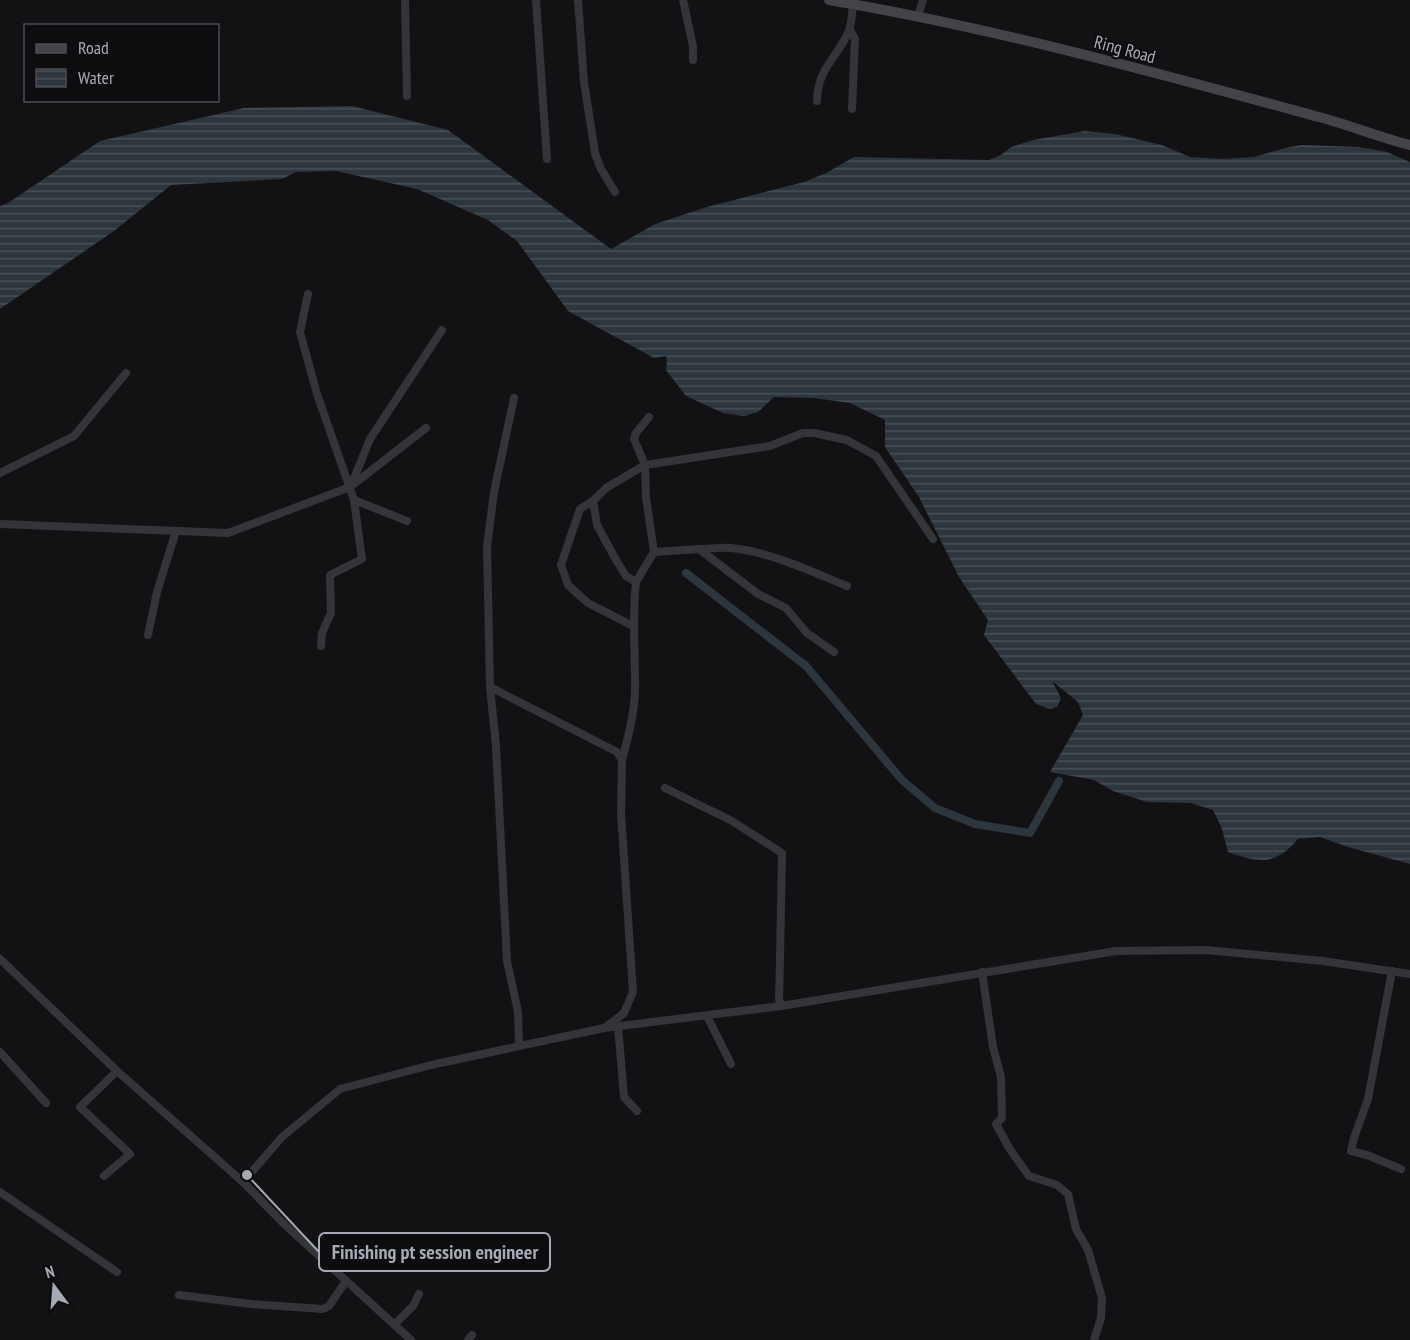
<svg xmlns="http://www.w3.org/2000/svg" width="1410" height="1340" font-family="'PT Sans Narrow',sans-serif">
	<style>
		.water { fill: url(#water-rules) }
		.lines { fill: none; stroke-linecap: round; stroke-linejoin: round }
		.canal { stroke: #2c363c; stroke-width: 8 }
		.minor { stroke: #343539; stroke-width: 8 }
		.secondary { stroke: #424448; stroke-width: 10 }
		.labels { text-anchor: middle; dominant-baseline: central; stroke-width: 4.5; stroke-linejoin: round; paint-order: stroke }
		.street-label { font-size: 18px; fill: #a5aab4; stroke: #0d0d0f }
		.leader { fill: none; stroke: #a5aab4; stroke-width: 2 }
		.callout-dot { fill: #a5aab4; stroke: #0d0d0f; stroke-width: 2 }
		.callout { fill: #0d0d0f; stroke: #a5aab4; stroke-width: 2 }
		.callout-label { font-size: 20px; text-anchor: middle; font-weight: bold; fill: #a5aab4 }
	</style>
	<defs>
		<pattern id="water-rules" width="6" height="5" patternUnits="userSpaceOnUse" patternTransform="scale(1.5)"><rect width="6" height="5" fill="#2c363c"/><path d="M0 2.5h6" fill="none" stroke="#485056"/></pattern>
	</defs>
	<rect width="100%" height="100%" fill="#121214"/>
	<path class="water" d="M 352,106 L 448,130 L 611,249 L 655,224 L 707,207 L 804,182 L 826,173 L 854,157 L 989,160 L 1001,155 L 1011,147 L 1033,140 L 1085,131 L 1115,134 L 1162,145 L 1190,157 L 1223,159 L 1254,157 L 1289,147 L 1302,145 L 1359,147 L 1387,152 L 1410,162 L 1410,864 L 1348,847 L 1320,837 L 1298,839 C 1275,866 1259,863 1228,852 L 1222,829 L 1213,810 L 1191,803 L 1147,802 L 1113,791 L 1094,780 L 1050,772 L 1083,715 L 1078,702 L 1052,681 L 1061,698 L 1057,707 L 1050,709 L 1036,704 L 984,635 L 988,620 L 959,577 L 919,497 L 885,447 L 885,420 L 850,403 L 814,398 L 774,397 L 758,412 L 744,416 L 723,413 L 686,396 L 666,370 L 667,359 L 666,356 L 654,358 L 568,311 L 517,241 L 488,220 L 417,189 L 336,171 L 296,172 L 282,179 L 171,185 L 114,231 L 0,309 L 0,206 L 8,203 L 100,141 L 244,108 Z"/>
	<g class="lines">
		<path class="canal" d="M 686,573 L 806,666 L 902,780 L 935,808 L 975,824 L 1030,833 L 1059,781"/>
		<g class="minor">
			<path d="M 405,0 L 407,96"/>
			<path d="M 536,0 L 547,159"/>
			<path d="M 578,0 L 584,82 L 595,153 L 601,169 L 615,192"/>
			<path d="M 683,0 L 693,46 L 693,60"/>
			<path d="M 918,16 L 923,0"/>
			<path d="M 850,30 L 855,39 L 852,109"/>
			<path d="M 817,101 C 817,70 836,59 848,33 C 852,24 852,13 853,4"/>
			<path d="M 308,294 L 300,332 L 317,394 L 354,500 L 362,559 L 330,575 L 331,613 L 322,633 L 321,646"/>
			<path d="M 514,398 L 494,492 L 487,547 L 490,687 L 496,746 L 507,961 L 518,1012 L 519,1046"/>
			<path d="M 0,473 L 74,436 L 126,373"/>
			<path d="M 351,486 L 370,439 L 442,330"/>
			<path d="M 354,500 L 407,521"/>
			<path d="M 593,501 L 580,509 L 561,565 L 568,585 L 588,603 L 633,626"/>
			<path d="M 0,524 L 228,533 L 350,487 L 426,428"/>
			<path d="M 699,549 C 709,549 721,547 731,548 C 771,552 810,571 847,586"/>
			<path d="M 654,552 L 699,549 L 758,594 L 786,608 L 807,633 L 834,652"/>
			<path d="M 636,582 L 654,552 L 646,497 L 645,465 L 634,439 L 636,433 L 649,417"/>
			<path d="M 148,635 L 157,592 L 176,531"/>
			<path d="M 490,687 L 617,752 L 622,760 L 621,813 L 633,992 L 624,1013 L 606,1027"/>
			<path d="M 622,760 C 629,734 636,708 635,681 C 635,646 632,617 636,582 L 626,576 L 616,560 L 597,525 L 593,501 L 606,488 L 645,465 L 770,446 L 803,433 L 814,433 L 847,440 L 876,456 L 933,539"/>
			<path d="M 665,788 L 732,821 L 782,853 L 780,959 L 779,999 L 781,1006"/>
			<path d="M 0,959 L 117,1071 L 243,1182 L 282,1222 L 411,1340"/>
			<path d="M 1392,971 L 1368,1099 L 1354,1138 L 1351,1151 L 1367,1155 L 1401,1169"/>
			<path d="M 982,972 L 993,1047 L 1001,1077 L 1002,1118 L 996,1124 L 1009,1148 L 1029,1176 L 1057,1185 L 1068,1194 L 1076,1229 L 1088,1250 L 1102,1298 L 1101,1318 L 1094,1340"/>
			<path d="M 707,1016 L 731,1064"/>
			<path d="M 618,1026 L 624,1097 L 637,1111"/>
			<path d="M 0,1052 L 46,1103"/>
			<path d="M 104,1176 L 130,1154 L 80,1107 L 117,1071"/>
			<path d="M 243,1182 L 282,1137 L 340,1089 L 431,1065 L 604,1028 L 781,1006 L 1116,951 L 1206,950 L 1323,961 L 1410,974"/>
			<path d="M 0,1192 L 117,1272"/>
			<path d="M 179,1295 L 251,1304 L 323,1309 L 329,1306 L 346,1281"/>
			<path d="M 394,1325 L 413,1306 L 419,1294"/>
			<path d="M 468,1340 L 472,1335"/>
		</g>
		<path class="secondary" d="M 829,0 C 995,28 1157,73 1319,117 C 1349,125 1379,137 1410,145"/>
	</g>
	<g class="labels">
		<g class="street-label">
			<text transform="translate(1125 49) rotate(15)">Ring Road</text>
		</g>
	</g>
	<path class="leader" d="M247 1175L319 1252"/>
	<circle class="callout-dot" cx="247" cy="1175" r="6"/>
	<rect class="callout" x="319" y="1233" width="231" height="38" rx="6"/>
	<g class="callout-label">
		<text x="435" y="1259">Finishing pt session engineer</text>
	</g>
	<rect x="24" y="24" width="195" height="78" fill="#0d0d0f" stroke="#4a4c51" stroke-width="1.5"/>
	<rect x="36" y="44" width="30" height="9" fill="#424448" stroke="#4a4c51" stroke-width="1.5"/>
	<text x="78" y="54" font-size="18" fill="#a5aab4">Road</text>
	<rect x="36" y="69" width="30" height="18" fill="url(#water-rules)" stroke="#4a4c51" stroke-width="1.5"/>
	<text x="78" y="84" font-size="18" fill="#a5aab4">Water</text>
	<g transform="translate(54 1286) rotate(344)" stroke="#0d0d0f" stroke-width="4.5" paint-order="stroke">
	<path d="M0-4.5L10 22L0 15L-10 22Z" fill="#a5aab4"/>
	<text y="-9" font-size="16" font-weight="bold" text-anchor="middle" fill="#a5aab4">N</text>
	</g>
</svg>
